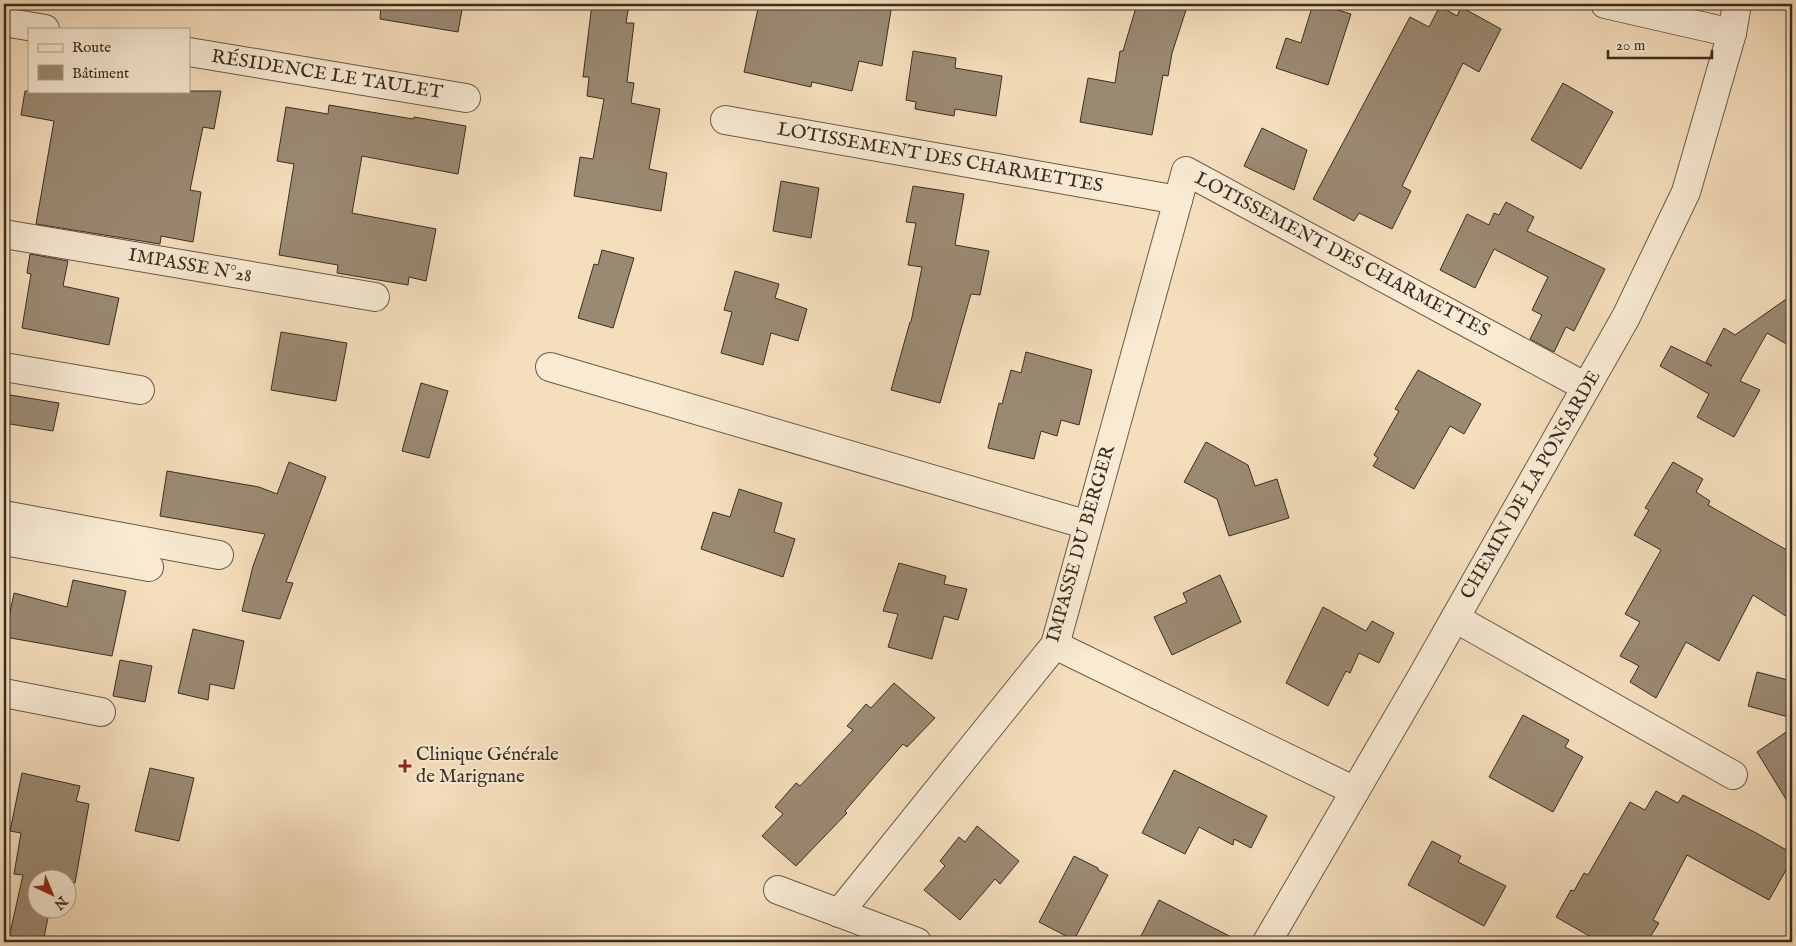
<svg xmlns="http://www.w3.org/2000/svg" width="1796" height="946" font-family="'IM FELL English',serif">
	<style>
		.building { fill: #9b8a73; stroke: #392e23 }
		.lines { fill: none; stroke-linecap: round; stroke-linejoin: round }
		.minor-casing { stroke: #685a49; stroke-width: 30 }
		.minor { stroke: #f8ead3; stroke-width: 28 }
		.poi-dot { fill: #8f2418; stroke: #f8ead3; stroke-width: 2 }
		.labels { text-anchor: middle; dominant-baseline: central; stroke-width: 4; stroke-linejoin: round; paint-order: stroke }
		.street-label { font-size: 19px; fill: #392e23; stroke: #f8ead3 }
		.poi-label { font-size: 19px; fill: #392e23; stroke: #f8ead3; text-anchor: start }
	</style>
	<rect width="100%" height="100%" fill="#f5debc"/>
	<filter id="stains"><feTurbulence type="fractalNoise" baseFrequency=".004" numOctaves="4"/><feColorMatrix values="0 0 0 0 .2 0 0 0 0 .09 0 0 0 0 .02 0 0 0 .5 -.17"/></filter>
	<radialGradient id="worn" r=".72"><stop offset=".6" stop-color="#630" stop-opacity="0"/><stop offset="1" stop-color="#630" stop-opacity=".3"/></radialGradient>
	<g class="building">
		<path d="M 381,4 L 463,4 L 458,32 L 380,19 Z"/>
		<path d="M 592,4 L 629,4 L 626,23 L 634,23 L 627,82 L 634,83 L 631,103 L 660,109 L 649,169 L 667,173 L 661,211 L 574,196 L 580,157 L 593,159 L 604,99 L 587,96 L 589,77 L 583,77 Z"/>
		<path d="M 759,4 L 892,4 L 882,66 L 859,61 L 852,91 L 812,82 L 811,87 L 744,72 Z"/>
		<path d="M 1137,4 L 1188,4 L 1172,53 L 1168,76 L 1163,75 L 1152,135 L 1080,122 L 1088,78 L 1115,83 L 1120,51 L 1123,51 Z"/>
		<path d="M 1313,4 L 1318,4 L 1351,14 L 1328,85 L 1276,68 L 1286,38 L 1301,43 Z"/>
		<path d="M 1440,6 L 1457,16 L 1461,7 L 1501,29 L 1479,72 L 1463,63 L 1402,186 L 1411,191 L 1392,229 L 1359,213 L 1354,221 L 1313,199 L 1410,17 L 1429,27 Z"/>
		<path d="M 913,51 L 956,58 L 955,68 L 1002,76 L 996,116 L 955,109 L 954,116 L 915,109 L 916,102 L 906,100 Z"/>
		<path d="M 1563,83 L 1613,112 L 1581,169 L 1531,140 Z"/>
		<path d="M 25,91 L 221,91 L 214,129 L 203,127 L 190,190 L 201,192 L 193,242 L 161,236 L 160,244 L 36,224 L 54,121 L 21,115 Z"/>
		<path d="M 329,105 L 413,119 L 414,117 L 466,126 L 458,174 L 362,156 L 352,213 L 436,229 L 426,281 L 409,277 L 408,285 L 337,273 L 338,265 L 279,255 L 294,164 L 277,161 L 286,107 L 328,114 Z"/>
		<path d="M 1262,128 L 1307,150 L 1294,190 L 1244,166 Z"/>
		<path d="M 781,181 L 819,188 L 811,238 L 773,231 Z"/>
		<path d="M 913,186 L 964,194 L 955,245 L 989,251 L 980,295 L 971,294 L 940,403 L 891,390 L 910,322 L 911,322 L 922,267 L 908,265 L 916,223 L 906,222 Z"/>
		<path d="M 1506,202 L 1534,217 L 1527,231 L 1605,269 L 1574,331 L 1566,327 L 1554,352 L 1530,339 L 1542,315 L 1532,310 L 1548,277 L 1494,249 L 1475,288 L 1440,270 L 1467,214 L 1489,225 L 1494,213 L 1499,215 Z"/>
		<path d="M 602,250 L 634,258 L 613,328 L 578,318 L 594,264 L 598,265 Z"/>
		<path d="M 30,254 L 68,261 L 63,286 L 119,298 L 109,345 L 22,328 L 31,274 L 27,273 Z"/>
		<path d="M 735,271 L 779,284 L 775,298 L 807,309 L 798,341 L 771,333 L 763,365 L 721,353 L 732,312 L 724,310 Z"/>
		<path d="M 1792,295 L 1792,347 L 1767,333 L 1740,381 L 1760,390 L 1734,437 L 1697,417 L 1709,394 L 1660,366 L 1671,346 L 1712,366 L 1706,362 L 1724,328 L 1735,335 Z"/>
		<path d="M 281,332 L 347,343 L 336,401 L 271,390 Z"/>
		<path d="M 1026,352 L 1092,370 L 1079,425 L 1061,420 L 1057,436 L 1041,431 L 1034,459 L 988,448 L 999,403 L 1002,404 L 1011,370 L 1021,373 Z"/>
		<path d="M 1418,370 L 1481,404 L 1464,434 L 1450,426 L 1414,489 L 1373,466 L 1378,458 L 1374,455 L 1399,411 L 1395,409 Z"/>
		<path d="M 421,383 L 448,391 L 429,458 L 402,451 Z"/>
		<path d="M 4,394 L 59,403 L 53,431 L 4,423 Z"/>
		<path d="M 1206,442 L 1248,465 L 1255,486 L 1277,479 L 1289,518 L 1229,536 L 1217,499 L 1184,482 Z"/>
		<path d="M 289,462 L 326,477 L 286,582 L 293,583 L 280,619 L 242,611 L 253,566 L 265,534 L 160,516 L 167,471 L 259,487 L 277,494 Z"/>
		<path d="M 1673,462 L 1703,479 L 1696,492 L 1710,501 L 1708,505 L 1792,553 L 1792,620 L 1753,595 L 1719,661 L 1686,642 L 1656,698 L 1630,682 L 1639,666 L 1620,656 L 1640,622 L 1625,614 L 1661,550 L 1634,535 L 1649,510 L 1645,508 Z"/>
		<path d="M 739,489 L 782,503 L 774,532 L 795,539 L 783,577 L 701,549 L 713,512 L 730,517 Z"/>
		<path d="M 899,563 L 946,576 L 944,584 L 967,589 L 958,620 L 944,616 L 932,659 L 888,647 L 898,614 L 883,611 Z"/>
		<path d="M 1220,575 L 1241,622 L 1172,655 L 1154,617 L 1187,602 L 1183,593 Z"/>
		<path d="M 73,580 L 126,591 L 112,656 L 5,637 L 14,593 L 67,607 Z"/>
		<path d="M 1323,607 L 1366,631 L 1372,621 L 1394,633 L 1379,663 L 1359,653 L 1350,673 L 1346,671 L 1328,706 L 1286,683 Z"/>
		<path d="M 193,629 L 244,641 L 234,689 L 210,684 L 208,700 L 178,693 Z"/>
		<path d="M 120,660 L 152,666 L 145,702 L 113,696 Z"/>
		<path d="M 1757,672 L 1792,681 L 1792,718 L 1748,706 Z"/>
		<path d="M 894,683 L 935,718 L 907,747 L 903,744 L 845,811 L 847,813 L 796,866 L 762,836 L 783,814 L 775,807 L 796,783 L 800,786 L 853,730 L 847,726 L 866,704 L 871,708 Z"/>
		<path d="M 1523,715 L 1569,740 L 1565,747 L 1583,757 L 1553,812 L 1489,777 Z"/>
		<path d="M 1792,728 L 1792,809 L 1757,752 Z"/>
		<path d="M 150,768 L 194,778 L 179,841 L 135,831 Z"/>
		<path d="M 1174,770 L 1267,816 L 1251,848 L 1234,839 L 1233,845 L 1199,827 L 1185,854 L 1142,833 Z"/>
		<path d="M 22,773 L 80,786 L 76,801 L 89,804 L 75,883 L 68,881 L 68,878 L 38,878 L 38,908 L 50,908 L 43,942 L 8,942 L 23,875 L 14,874 L 21,833 L 10,831 Z"/>
		<path d="M 1656,791 L 1678,803 L 1683,795 L 1758,834 L 1790,852 L 1790,863 L 1769,900 L 1687,855 L 1653,920 L 1659,923 L 1647,942 L 1600,942 L 1556,917 L 1571,890 L 1574,891 L 1584,873 L 1588,875 L 1630,802 L 1645,810 Z"/>
		<path d="M 977,826 L 1019,861 L 1000,884 L 995,879 L 960,920 L 924,890 L 945,866 L 940,861 L 959,837 L 965,842 Z"/>
		<path d="M 1432,841 L 1461,856 L 1458,862 L 1506,886 L 1484,926 L 1408,885 Z"/>
		<path d="M 1074,856 L 1098,868 L 1098,870 L 1108,875 L 1074,940 L 1039,922 Z"/>
		<path d="M 1159,900 L 1241,942 L 1138,942 Z"/>
	</g>
	<g class="lines">
		<g class="minor-casing">
			<g id="minor">
				<path d="M 1605,4 L 1732,33"/>
				<path d="M 4,22 L 45,29"/>
				<path d="M 189,52 L 466,98"/>
				<path d="M 725,120 L 1178,200 L 1186,171 L 1586,387"/>
				<path d="M 4,234 L 375,297"/>
				<path d="M 4,367 L 140,390"/>
				<path d="M 550,367 L 1088,525"/>
				<path d="M 4,515 L 219,555"/>
				<path d="M 4,541 L 149,567"/>
				<path d="M 1455,618 L 1733,775"/>
				<path d="M 1055,645 L 1355,791"/>
				<path d="M 4,693 L 101,712"/>
				<path d="M 778,890 L 917,942"/>
				<path d="M 839,913 L 1055,645 L 1178,200"/>
				<path d="M 1267,942 L 1421,678 L 1626,317 L 1686,192 L 1732,33 L 1737,4"/>
			</g>
		</g>
		<use href="#minor" class="minor"/>
	</g>
	<path class="poi-dot" d="M402.5 758.5h5v5h5v5h-5v5h-5v-5h-5v-5h5z"/>
	<g class="labels">
		<g class="street-label">
			<text transform="translate(327 75) rotate(9)">RÉSIDENCE LE TAULET</text>
			<text transform="translate(940 158) rotate(10)">LOTISSEMENT DES CHARMETTES</text>
			<text transform="translate(1342 255) rotate(28)">LOTISSEMENT DES CHARMETTES</text>
			<text transform="translate(190 266) rotate(10)">IMPASSE N°28</text>
			<text transform="translate(1531 485) rotate(-60)">CHEMIN DE LA PONSARDE</text>
			<text transform="translate(1081 544) rotate(-74)">IMPASSE DU BERGER</text>
		</g>
		<g class="poi-label">
			<text x="416" y="755">Clinique Générale<tspan x="416" dy="22">de Marignane</tspan></text>
		</g>
	</g>
	<rect width="1796" height="946" fill="none" stroke="#f5debc" stroke-width="20"/>
	<rect x="5" y="5" width="1786" height="936" fill="none" stroke="#392e23" stroke-width="2.5"/>
	<rect x="10" y="10" width="1776" height="926" fill="none" stroke="#392e23"/>
	<rect x="28" y="28" width="162" height="65" fill="#f8ead3" stroke="#ac9f8d"/>
	<rect x="38" y="44" width="25" height="8" fill="#f8ead3" stroke="#ac9f8d"/>
	<text x="72" y="52" font-size="15" fill="#392e23">Route</text>
	<rect x="38" y="65" width="25" height="15" fill="#9b8a73" stroke="#ac9f8d"/>
	<text x="72" y="78" font-size="15" fill="#392e23">Bâtiment</text>
	<g transform="translate(52 894) rotate(136)"><circle r="24" fill="#f8ead3" stroke="#ac9f8d"/>
	<path d="M0-4L9 19L0 12L-9 19Z" fill="#8f2418"/>
	<text y="-8" font-size="14" font-weight="bold" text-anchor="middle" fill="#392e23">N</text>
	</g>
	<path d="M1608 50v8h104v-8" fill="none" stroke="#392e23" stroke-width="2.5"/>
	<text x="1616" y="50" font-size="15" fill="#392e23" stroke="#f8ead3" stroke-width="4" paint-order="stroke">20 m</text>
	<rect width="100%" height="100%" filter="url(#stains)"/>
	<rect width="100%" height="100%" fill="url(#worn)"/>
</svg>
